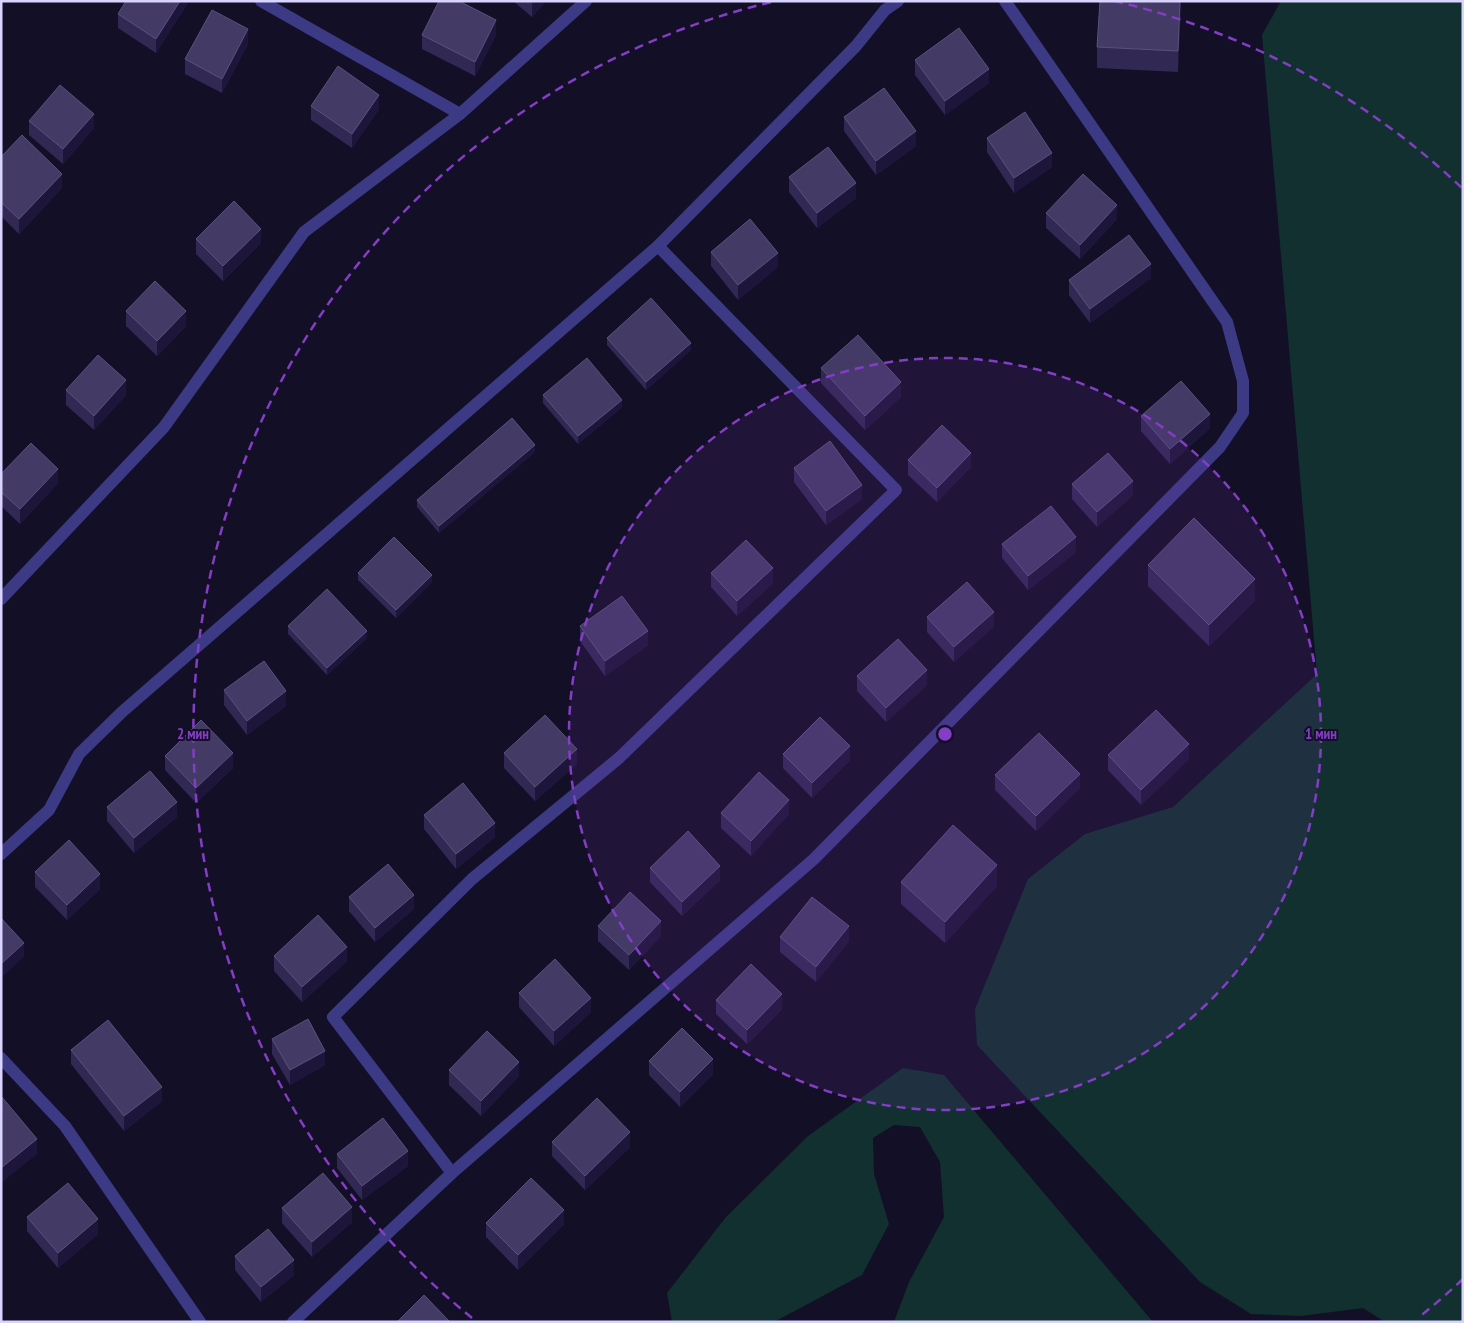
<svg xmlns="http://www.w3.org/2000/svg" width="1464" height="1323" font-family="'PT Sans Narrow',sans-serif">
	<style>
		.green { fill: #12302f }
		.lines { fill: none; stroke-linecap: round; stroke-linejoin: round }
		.minor { stroke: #3d3a85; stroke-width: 12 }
		.wall { fill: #312854 }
		.shaded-wall { fill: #1d163a }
		.building { fill: #433a66; stroke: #5a527e }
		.ring { fill: none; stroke: #843dc5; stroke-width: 2.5; stroke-dasharray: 9 6 }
		.centre { fill: #843dc5; stroke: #130f26; stroke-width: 2.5 }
		.ring-label { font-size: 15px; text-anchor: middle; font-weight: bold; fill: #843dc5; stroke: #130f26; stroke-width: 4; stroke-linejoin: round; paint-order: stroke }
	</style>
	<rect width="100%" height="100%" fill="#130f26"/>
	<g class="green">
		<path d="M 1281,1 L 1463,1 L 1463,1322 L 1385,1322 L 1363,1308 L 1301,1316 L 1251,1314 L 1200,1282 L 977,1045 L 975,1009 L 1028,879 L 1085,834 L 1173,807 L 1317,674 L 1262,35 Z"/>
		<path d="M 903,1068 L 944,1075 L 1153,1322 L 894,1322 L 909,1282 L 944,1217 L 940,1162 L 920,1127 L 894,1125 L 873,1138 L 874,1174 L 889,1224 L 862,1275 L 774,1322 L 672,1322 L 667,1293 L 726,1217 L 808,1136 Z"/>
	</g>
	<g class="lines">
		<g class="minor">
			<path d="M 460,114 L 586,1"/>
			<path d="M 1,599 L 164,427 L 304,232 L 460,114 L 261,1"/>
			<path d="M 1,854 L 49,810 L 79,754 L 122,712 L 658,246 L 856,46 L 885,10 L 898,1"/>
			<path d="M 1,1058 L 65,1126 L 200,1322"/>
			<path d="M 452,1173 L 333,1017 L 472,879 L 619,758 L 896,490 L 658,246"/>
			<path d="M 293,1322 L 452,1173 L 814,859 L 1220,447 L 1243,413 L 1243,381 L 1227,322 L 1005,1"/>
		</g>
	</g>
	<g class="wall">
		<path d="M 189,1 L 156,53 L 118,28 L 118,14 Z"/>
		<path d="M 513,1 L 546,1 L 532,17 Z"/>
		<path d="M 1100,1 L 1181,1 L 1178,72 L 1097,68 L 1097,47 Z"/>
		<path d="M 422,35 L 496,35 L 475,76 L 422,49 Z"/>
		<path d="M 248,44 L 222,93 L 185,74 L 185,59 Z"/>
		<path d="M 915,60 L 989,83 L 945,115 L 915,75 Z"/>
		<path d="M 311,106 L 379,109 L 352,148 L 311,120 Z"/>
		<path d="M 844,117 L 916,146 L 876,175 L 844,131 Z"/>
		<path d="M 29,121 L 94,128 L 63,164 L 29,135 Z"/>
		<path d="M 987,138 L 1052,167 L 1014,193 L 987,152 Z"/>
		<path d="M 1,157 L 62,188 L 19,234 L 1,216 Z"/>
		<path d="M 789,177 L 856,198 L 817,228 L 789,192 Z"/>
		<path d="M 1046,213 L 1117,219 L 1080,259 L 1046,228 Z"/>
		<path d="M 196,239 L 261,243 L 223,281 L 196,254 Z"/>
		<path d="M 711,252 L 778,267 L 738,300 L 711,266 Z"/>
		<path d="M 1151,278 L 1090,323 L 1069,295 L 1069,280 Z"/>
		<path d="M 126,311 L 186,326 L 157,356 L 126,326 Z"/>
		<path d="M 607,338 L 691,350 L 646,390 L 607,345 Z"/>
		<path d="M 821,368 L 901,397 L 865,430 L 821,383 Z"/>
		<path d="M 66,390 L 126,395 L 94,430 L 66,405 Z"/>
		<path d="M 543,395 L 622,407 L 578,444 L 543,403 Z"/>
		<path d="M 1141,416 L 1210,428 L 1170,464 L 1141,431 Z"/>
		<path d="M 535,452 L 439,533 L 417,507 L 417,500 Z"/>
		<path d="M 908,460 L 971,467 L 937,502 L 908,475 Z"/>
		<path d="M 794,468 L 862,499 L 826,525 L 794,482 Z"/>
		<path d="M 1,474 L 58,483 L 20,524 L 1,506 Z"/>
		<path d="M 1072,484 L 1133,495 L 1097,527 L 1072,499 Z"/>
		<path d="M 1002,544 L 1076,552 L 1028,590 L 1002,558 Z"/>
		<path d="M 1148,565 L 1255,600 L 1209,646 L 1148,586 Z"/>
		<path d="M 358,573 L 432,582 L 396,618 L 358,580 Z"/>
		<path d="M 711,573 L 773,583 L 737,616 L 711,587 Z"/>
		<path d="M 927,617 L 994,626 L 954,662 L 927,632 Z"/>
		<path d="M 288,626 L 367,638 L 327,675 L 288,634 Z"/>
		<path d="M 580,626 L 648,645 L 605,676 L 580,641 Z"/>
		<path d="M 857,676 L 927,685 L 886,722 L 857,691 Z"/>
		<path d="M 224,690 L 286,706 L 247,735 L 224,705 Z"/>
		<path d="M 504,753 L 577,764 L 535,801 L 504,768 Z"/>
		<path d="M 783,754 L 850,760 L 812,798 L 783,768 Z"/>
		<path d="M 1108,755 L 1189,759 L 1141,805 L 1108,770 Z"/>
		<path d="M 165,756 L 233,768 L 196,803 L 165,770 Z"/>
		<path d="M 995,775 L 1080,788 L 1036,831 L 995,790 Z"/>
		<path d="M 107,807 L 177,817 L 134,853 L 107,821 Z"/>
		<path d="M 721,813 L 789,814 L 751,856 L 721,828 Z"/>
		<path d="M 424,815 L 495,837 L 456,869 L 424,829 Z"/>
		<path d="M 650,868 L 720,880 L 682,916 L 650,882 Z"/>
		<path d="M 35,872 L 100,889 L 67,920 L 35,887 Z"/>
		<path d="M 901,882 L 997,886 L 945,943 L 901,904 Z"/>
		<path d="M 349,897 L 414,909 L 375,942 L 349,911 Z"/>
		<path d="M 598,926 L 661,936 L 629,970 L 598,941 Z"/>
		<path d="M 780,937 L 849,941 L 816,982 L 780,952 Z"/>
		<path d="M 274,956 L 347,961 L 302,1002 L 274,971 Z"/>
		<path d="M 519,993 L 591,1012 L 554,1046 L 519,1007 Z"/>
		<path d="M 716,1000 L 782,1009 L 747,1044 L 716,1014 Z"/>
		<path d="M 272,1039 L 325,1065 L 290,1085 L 272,1054 Z"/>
		<path d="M 71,1050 L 162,1101 L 124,1131 L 71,1064 Z"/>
		<path d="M 649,1061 L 713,1074 L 680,1107 L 649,1075 Z"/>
		<path d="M 449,1070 L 519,1076 L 481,1116 L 449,1085 Z"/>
		<path d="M 552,1142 L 630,1147 L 585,1190 L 552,1156 Z"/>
		<path d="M 337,1154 L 408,1166 L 362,1200 L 337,1168 Z"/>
		<path d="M 282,1208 L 352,1222 L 312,1257 L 282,1223 Z"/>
		<path d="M 27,1217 L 98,1234 L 58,1268 L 27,1231 Z"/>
		<path d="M 486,1223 L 564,1224 L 518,1270 L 486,1237 Z"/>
		<path d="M 235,1256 L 294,1275 L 261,1302 L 235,1270 Z"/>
	</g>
	<g class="shaded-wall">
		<path d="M 180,1 L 189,1 L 156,53 L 156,39 Z"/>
		<path d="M 534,1 L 546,1 L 532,17 L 532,3 Z"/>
		<path d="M 1180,1 L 1181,1 L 1178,72 L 1178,51 Z"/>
		<path d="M 496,20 L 496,35 L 475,76 L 475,62 Z"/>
		<path d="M 248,29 L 248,44 L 222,93 L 222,79 Z"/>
		<path d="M 989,69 L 989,83 L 945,115 L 945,101 Z"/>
		<path d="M 379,95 L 379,109 L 352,148 L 352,134 Z"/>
		<path d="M 94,114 L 94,128 L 63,164 L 63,149 Z"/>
		<path d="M 916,131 L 916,146 L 876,175 L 876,161 Z"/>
		<path d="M 1052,153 L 1052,167 L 1014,193 L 1014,178 Z"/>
		<path d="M 62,174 L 62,188 L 19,234 L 19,219 Z"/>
		<path d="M 856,183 L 856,198 L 817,228 L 817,213 Z"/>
		<path d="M 1117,205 L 1117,219 L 1080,259 L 1080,245 Z"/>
		<path d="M 261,229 L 261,243 L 223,281 L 223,266 Z"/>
		<path d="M 778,253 L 778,267 L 738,300 L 738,285 Z"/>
		<path d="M 1151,264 L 1151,278 L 1090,323 L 1090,309 Z"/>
		<path d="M 186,311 L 186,326 L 157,356 L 157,341 Z"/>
		<path d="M 691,343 L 691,350 L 646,390 L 646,382 Z"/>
		<path d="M 126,380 L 126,395 L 94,430 L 94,416 Z"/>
		<path d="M 901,382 L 901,397 L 865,430 L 865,416 Z"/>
		<path d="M 622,400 L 622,407 L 578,444 L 578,436 Z"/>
		<path d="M 1210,414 L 1210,428 L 1170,464 L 1170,449 Z"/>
		<path d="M 535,445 L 535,452 L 439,533 L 439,526 Z"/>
		<path d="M 971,453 L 971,467 L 937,502 L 937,488 Z"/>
		<path d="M 58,469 L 58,483 L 20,524 L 20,509 Z"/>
		<path d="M 1133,481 L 1133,495 L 1097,527 L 1097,512 Z"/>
		<path d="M 862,485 L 862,499 L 826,525 L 826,511 Z"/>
		<path d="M 1076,537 L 1076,552 L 1028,590 L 1028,576 Z"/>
		<path d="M 773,568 L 773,583 L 737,616 L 737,601 Z"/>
		<path d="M 432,575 L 432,582 L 396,618 L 396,610 Z"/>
		<path d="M 1255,579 L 1255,600 L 1209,646 L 1209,625 Z"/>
		<path d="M 994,612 L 994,626 L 954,662 L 954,647 Z"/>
		<path d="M 367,631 L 367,638 L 327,675 L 327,668 Z"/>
		<path d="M 648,631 L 648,645 L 605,676 L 605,661 Z"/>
		<path d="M 927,670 L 927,685 L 886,722 L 886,708 Z"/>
		<path d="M 286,691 L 286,706 L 247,735 L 247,721 Z"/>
		<path d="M 1189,744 L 1189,759 L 1141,805 L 1141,790 Z"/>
		<path d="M 850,746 L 850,760 L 812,798 L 812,783 Z"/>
		<path d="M 577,749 L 577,764 L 535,801 L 535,787 Z"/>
		<path d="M 233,753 L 233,768 L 196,803 L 196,788 Z"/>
		<path d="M 1080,774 L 1080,788 L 1036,831 L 1036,816 Z"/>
		<path d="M 789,800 L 789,814 L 751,856 L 751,841 Z"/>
		<path d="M 177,802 L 177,817 L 134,853 L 134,838 Z"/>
		<path d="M 495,823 L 495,837 L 456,869 L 456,854 Z"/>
		<path d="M 997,865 L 997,886 L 945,943 L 945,922 Z"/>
		<path d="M 720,866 L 720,880 L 682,916 L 682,902 Z"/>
		<path d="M 100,874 L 100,889 L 67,920 L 67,905 Z"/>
		<path d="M 414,895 L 414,909 L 375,942 L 375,928 Z"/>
		<path d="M 661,921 L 661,936 L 629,970 L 629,955 Z"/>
		<path d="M 849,926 L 849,941 L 816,982 L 816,967 Z"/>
		<path d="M 24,943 L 24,957 L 1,978 L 1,964 Z"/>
		<path d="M 347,947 L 347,961 L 302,1002 L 302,987 Z"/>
		<path d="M 782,994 L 782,1009 L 747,1044 L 747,1030 Z"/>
		<path d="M 591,998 L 591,1012 L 554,1046 L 554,1031 Z"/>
		<path d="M 325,1051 L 325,1065 L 290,1085 L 290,1070 Z"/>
		<path d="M 713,1059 L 713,1074 L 680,1107 L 680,1092 Z"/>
		<path d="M 519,1062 L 519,1076 L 481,1116 L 481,1101 Z"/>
		<path d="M 162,1087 L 162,1101 L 124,1131 L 124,1116 Z"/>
		<path d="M 630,1132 L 630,1147 L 585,1190 L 585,1176 Z"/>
		<path d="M 37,1139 L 37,1154 L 1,1183 L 1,1168 Z"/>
		<path d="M 408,1151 L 408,1166 L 362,1200 L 362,1186 Z"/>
		<path d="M 352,1207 L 352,1222 L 312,1257 L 312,1242 Z"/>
		<path d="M 564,1210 L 564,1224 L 518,1270 L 518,1255 Z"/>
		<path d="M 98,1219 L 98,1234 L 58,1268 L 58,1253 Z"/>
		<path d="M 294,1260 L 294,1275 L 261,1302 L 261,1287 Z"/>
	</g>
	<g class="building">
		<path d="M 126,1 L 180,1 L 156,39 L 118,14 Z"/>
		<path d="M 439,1 L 459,1 L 496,20 L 475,62 L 422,35 Z"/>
		<path d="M 1100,1 L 1180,1 L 1178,51 L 1097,47 Z"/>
		<path d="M 212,10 L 248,29 L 222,79 L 185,59 Z"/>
		<path d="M 959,28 L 989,69 L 945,101 L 915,60 Z"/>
		<path d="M 338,66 L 379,95 L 352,134 L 311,106 Z"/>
		<path d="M 60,85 L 94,114 L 63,149 L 29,121 Z"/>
		<path d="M 884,88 L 916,131 L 876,161 L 844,117 Z"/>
		<path d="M 1025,112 L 1052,153 L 1014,178 L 987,138 Z"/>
		<path d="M 22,135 L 62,174 L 19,219 L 1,202 L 1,157 Z"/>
		<path d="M 828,147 L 856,183 L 817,213 L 789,177 Z"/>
		<path d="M 1083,174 L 1117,205 L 1080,245 L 1046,213 Z"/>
		<path d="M 234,201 L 261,229 L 223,266 L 196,239 Z"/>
		<path d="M 750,219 L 778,253 L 738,285 L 711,252 Z"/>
		<path d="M 1129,235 L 1151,264 L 1090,309 L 1069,280 Z"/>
		<path d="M 155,281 L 186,311 L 157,341 L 126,311 Z"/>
		<path d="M 651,298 L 691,343 L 646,382 L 607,338 Z"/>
		<path d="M 858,335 L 901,382 L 865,416 L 821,368 Z"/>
		<path d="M 98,355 L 126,380 L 94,416 L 66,390 Z"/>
		<path d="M 587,358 L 622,400 L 578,436 L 543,395 Z"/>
		<path d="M 1181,381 L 1210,414 L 1170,449 L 1141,416 Z"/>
		<path d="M 512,418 L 535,445 L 439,526 L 417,500 Z"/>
		<path d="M 942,425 L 971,453 L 937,488 L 908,460 Z"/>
		<path d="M 830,441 L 862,485 L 826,511 L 794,468 Z"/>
		<path d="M 31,443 L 58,469 L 20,509 L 1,492 L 1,474 Z"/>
		<path d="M 1108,453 L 1133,481 L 1097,512 L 1072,484 Z"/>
		<path d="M 1051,506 L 1076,537 L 1028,576 L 1002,544 Z"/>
		<path d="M 1194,518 L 1255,579 L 1209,625 L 1148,565 Z"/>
		<path d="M 394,537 L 432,575 L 396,610 L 358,573 Z"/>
		<path d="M 746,540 L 773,568 L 737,601 L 711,573 Z"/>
		<path d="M 967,582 L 994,612 L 954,647 L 927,617 Z"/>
		<path d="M 327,589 L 367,631 L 327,668 L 288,626 Z"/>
		<path d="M 622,596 L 648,631 L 605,661 L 580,626 Z"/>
		<path d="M 898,639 L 927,670 L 886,708 L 857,676 Z"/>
		<path d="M 264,661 L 286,691 L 247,721 L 224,690 Z"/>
		<path d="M 1156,710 L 1189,744 L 1141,790 L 1108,755 Z"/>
		<path d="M 545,715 L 577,749 L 535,787 L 504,753 Z"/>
		<path d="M 820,717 L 850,746 L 812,783 L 783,754 Z"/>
		<path d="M 201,720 L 233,753 L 196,788 L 165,756 Z"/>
		<path d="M 1039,733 L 1080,774 L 1036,816 L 995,775 Z"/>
		<path d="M 150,771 L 177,802 L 134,838 L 107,807 Z"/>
		<path d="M 759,772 L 789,800 L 751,841 L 721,813 Z"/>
		<path d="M 463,783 L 495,823 L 456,854 L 424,815 Z"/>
		<path d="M 953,825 L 997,865 L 945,922 L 901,882 Z"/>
		<path d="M 688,831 L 720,866 L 682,902 L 650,868 Z"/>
		<path d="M 69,840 L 100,874 L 67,905 L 35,872 Z"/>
		<path d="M 388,864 L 414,895 L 375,928 L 349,897 Z"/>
		<path d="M 630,892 L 661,921 L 629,955 L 598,926 Z"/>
		<path d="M 812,897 L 849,926 L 816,967 L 780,937 Z"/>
		<path d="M 318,915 L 347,947 L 302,987 L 274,956 Z"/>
		<path d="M 1,918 L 24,943 L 1,964 Z"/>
		<path d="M 555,959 L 591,998 L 554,1031 L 519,993 Z"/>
		<path d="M 751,964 L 782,994 L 747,1030 L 716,1000 Z"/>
		<path d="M 308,1019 L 325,1051 L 290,1070 L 272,1039 Z"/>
		<path d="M 108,1020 L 162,1087 L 124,1116 L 71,1050 Z"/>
		<path d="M 682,1028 L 713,1059 L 680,1092 L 649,1061 Z"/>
		<path d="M 487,1031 L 519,1062 L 481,1101 L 449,1070 Z"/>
		<path d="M 1,1096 L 37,1139 L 1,1168 Z"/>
		<path d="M 597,1098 L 630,1132 L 585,1176 L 552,1142 Z"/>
		<path d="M 383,1118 L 408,1151 L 362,1186 L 337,1154 Z"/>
		<path d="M 323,1173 L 352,1207 L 312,1242 L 282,1208 Z"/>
		<path d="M 531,1178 L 564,1210 L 518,1255 L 486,1223 Z"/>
		<path d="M 68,1183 L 98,1219 L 58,1253 L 27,1217 Z"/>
		<path d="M 268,1229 L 294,1260 L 261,1287 L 235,1256 Z"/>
		<path d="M 424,1295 L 450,1322 L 397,1322 Z"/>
	</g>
	<circle cx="945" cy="734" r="376" fill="#843dc5" fill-opacity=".12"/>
	<g class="ring">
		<circle cx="945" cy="734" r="376"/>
		<path d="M1463 1279A752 752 0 0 1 1418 1318M472 1318A752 752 0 0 1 776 1M1114 1A752 752 0 0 1 1463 189"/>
	</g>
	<circle cx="945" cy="734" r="8" class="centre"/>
	<g class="ring-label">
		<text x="1321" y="739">1 мин</text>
		<text x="193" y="739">2 мин</text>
	</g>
	<rect width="1464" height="1323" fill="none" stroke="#d9d4ff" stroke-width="5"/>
</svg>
